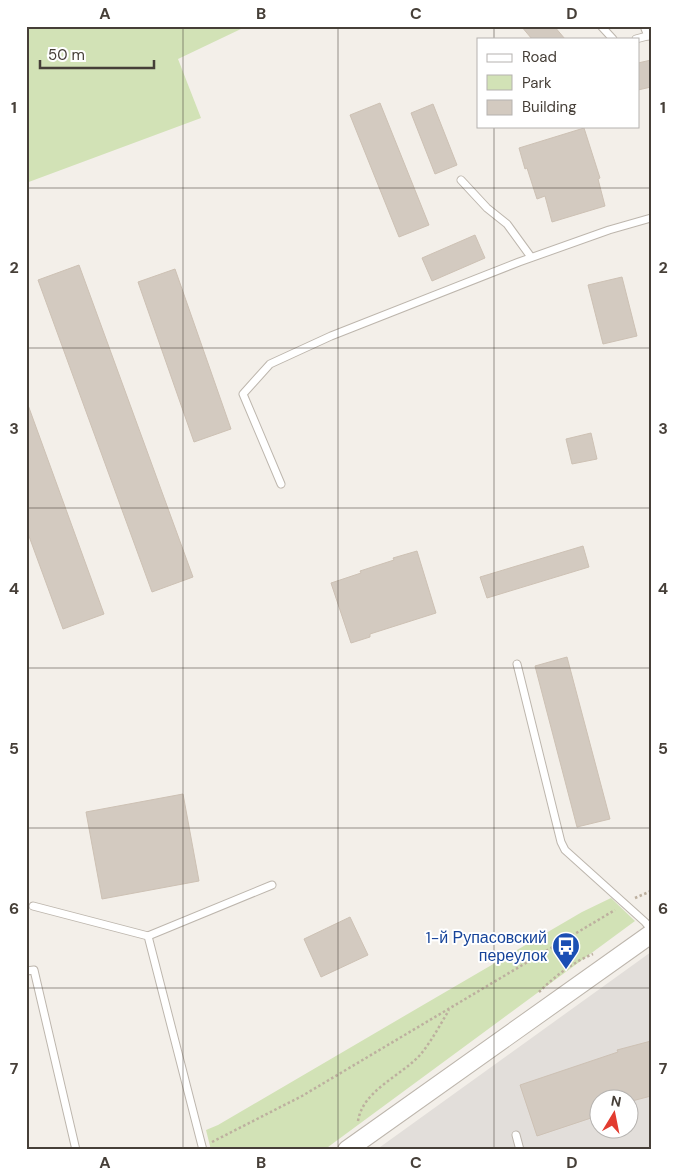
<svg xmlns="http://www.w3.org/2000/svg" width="677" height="1176" font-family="'DM Sans',sans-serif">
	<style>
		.industrial { fill: #e2deda; fill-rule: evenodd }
		.green { fill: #d2e2b6 }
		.building { fill: #d3cac0; stroke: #cdc1b4 }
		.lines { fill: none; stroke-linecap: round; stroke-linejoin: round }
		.service-casing { stroke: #bdb6ad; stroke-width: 9 }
		.tertiary-casing { stroke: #bdb6ad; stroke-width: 20 }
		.path { stroke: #bdb09f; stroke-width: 2.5; stroke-dasharray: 2.5 2.5; stroke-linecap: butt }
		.service { stroke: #fff; stroke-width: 7 }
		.tertiary { stroke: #fff; stroke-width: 18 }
		.grid { fill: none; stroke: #463f38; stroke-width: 1; stroke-opacity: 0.55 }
		.labels { text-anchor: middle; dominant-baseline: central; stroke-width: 4; stroke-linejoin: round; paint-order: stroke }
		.transit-label { font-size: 16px; fill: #164399; stroke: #fff; text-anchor: end }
		.neatline { fill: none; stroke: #463f38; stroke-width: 2 }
		.grid-label { font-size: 16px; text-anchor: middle; font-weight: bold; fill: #463f38 }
	</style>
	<rect width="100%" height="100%" fill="#f3efe9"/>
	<path class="industrial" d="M 651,952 L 651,1150 L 376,1150 ZM 600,1098 L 630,1098 L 630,1128 L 600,1128 Z"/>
	<g class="green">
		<path d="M 26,26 L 243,26 L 243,28 L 178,59 L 201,118 L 26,183 Z"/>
		<path d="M 611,898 L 635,921 L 324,1150 L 211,1150 L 206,1130 L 218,1125 L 582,912 Z"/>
	</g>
	<g class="building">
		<path d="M 521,26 L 554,26 L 565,39 L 532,39 Z"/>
		<path d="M 651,60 L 651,87 L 638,90 L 638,63 Z"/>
		<path d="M 380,103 L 429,225 L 399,237 L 350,115 Z"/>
		<path d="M 433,104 L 457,165 L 435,174 L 411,113 Z"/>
		<path d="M 584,128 L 600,178 L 598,179 L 605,206 L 552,222 L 545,196 L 537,199 L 527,168 L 525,169 L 519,148 Z"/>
		<path d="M 475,235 L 485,258 L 432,281 L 422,258 Z"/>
		<path d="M 79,265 L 193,577 L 152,592 L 38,280 Z"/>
		<path d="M 175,269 L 231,429 L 194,442 L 138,282 Z"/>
		<path d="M 622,277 L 637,336 L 603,344 L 588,285 Z"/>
		<path d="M 26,405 L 28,405 L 104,614 L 63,629 L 26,528 Z"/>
		<path d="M 591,433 L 597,459 L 572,464 L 566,439 Z"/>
		<path d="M 583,546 L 589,567 L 487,598 L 480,577 Z"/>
		<path d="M 417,551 L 436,613 L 370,634 L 370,637 L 351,643 L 331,583 L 361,573 L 360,571 L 394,560 L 393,558 Z"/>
		<path d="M 567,657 L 610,819 L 577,827 L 535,666 Z"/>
		<path d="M 183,794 L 199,881 L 102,899 L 86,812 Z"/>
		<path d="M 350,917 L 368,955 L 321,977 L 304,939 Z"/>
		<path d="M 651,1041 L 651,1096 L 632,1101 L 631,1098 L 600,1098 L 600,1115 L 537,1136 L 520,1085 L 618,1052 L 617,1050 Z"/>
	</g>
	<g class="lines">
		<g class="service-casing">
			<g id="service">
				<path d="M 601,26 L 613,39"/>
				<path d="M 644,26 L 648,36"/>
				<path d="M 636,39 L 651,35"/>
				<path d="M 461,180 L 487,208 L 507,224 L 531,257"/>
				<path d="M 281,484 L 243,394 L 270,364 L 331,336 L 519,262 L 609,230 L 651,218"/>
				<path d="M 517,664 L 561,842 L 565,850 L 645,922 L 651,929"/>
				<path d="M 33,906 L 148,936 L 203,1150"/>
				<path d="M 148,936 L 272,885"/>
				<path d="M 26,971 L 34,970 L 76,1150"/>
				<path d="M 516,1135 L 520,1150"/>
			</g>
		</g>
		<g class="tertiary-casing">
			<path id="tertiary" d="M 347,1150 L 651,934"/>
		</g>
		<g class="path">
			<path d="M 635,898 L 651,891"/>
			<path d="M 539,992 C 554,977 573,962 593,954"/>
			<path d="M 358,1121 C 363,1090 400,1077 420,1055 C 431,1042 440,1025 449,1010"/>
			<path d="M 212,1142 L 302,1096 L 615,910"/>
		</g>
		<use href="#service" class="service"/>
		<use href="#tertiary" class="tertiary"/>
	</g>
	<path class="grid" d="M 183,26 L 183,1150M 338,26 L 338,1150M 494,26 L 494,39M 494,126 L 494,1150M 26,188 L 651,188M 26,348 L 651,348M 26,508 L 651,508M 26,668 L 651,668M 26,828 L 651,828M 26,988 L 651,988"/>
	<defs>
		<g id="bus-pin" transform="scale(1.4375)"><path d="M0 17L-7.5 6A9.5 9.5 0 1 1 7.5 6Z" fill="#1a4fb4" stroke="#fff"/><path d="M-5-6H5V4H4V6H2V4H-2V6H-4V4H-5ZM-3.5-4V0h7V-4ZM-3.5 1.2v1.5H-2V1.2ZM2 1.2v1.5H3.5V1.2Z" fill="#fff"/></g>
	</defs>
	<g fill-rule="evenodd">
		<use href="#bus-pin" x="566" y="946"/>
	</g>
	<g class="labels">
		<g class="transit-label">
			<text x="547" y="937">1-й Рупасовский<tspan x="547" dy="18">переулок</tspan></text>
		</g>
	</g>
	<rect width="677" height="1176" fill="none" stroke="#ffffff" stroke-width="55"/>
	<rect x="477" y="38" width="162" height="90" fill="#ffffff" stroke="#b5b2af"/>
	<rect x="487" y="54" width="25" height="8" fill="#ffffff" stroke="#b5b2af"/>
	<text x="522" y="62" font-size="15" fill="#463f38">Road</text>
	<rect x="487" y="75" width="25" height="15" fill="#d2e2b6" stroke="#b5b2af"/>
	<text x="522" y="88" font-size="15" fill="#463f38">Park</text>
	<rect x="487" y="100" width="25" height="15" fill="#d3cac0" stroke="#b5b2af"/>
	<text x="522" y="112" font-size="15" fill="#463f38">Building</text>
	<g transform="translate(614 1114) rotate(10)"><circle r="24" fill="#ffffff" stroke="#b5b2af"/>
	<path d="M0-4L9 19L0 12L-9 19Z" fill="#e23c30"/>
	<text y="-8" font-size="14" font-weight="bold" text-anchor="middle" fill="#463f38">N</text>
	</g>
	<path d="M40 60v8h114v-8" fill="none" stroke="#463f38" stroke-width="2.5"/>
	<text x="48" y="60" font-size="15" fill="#463f38" stroke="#ffffff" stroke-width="4" paint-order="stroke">50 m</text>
	<rect x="28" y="28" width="622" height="1120" class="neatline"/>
	<g class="grid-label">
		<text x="105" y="19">A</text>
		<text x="261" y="19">B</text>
		<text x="416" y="19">C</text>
		<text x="572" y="19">D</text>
		<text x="14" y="113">1</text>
		<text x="663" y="113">1</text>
		<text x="14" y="273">2</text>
		<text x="663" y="273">2</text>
		<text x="14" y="434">3</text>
		<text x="663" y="434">3</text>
		<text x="14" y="594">4</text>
		<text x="663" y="594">4</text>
		<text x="14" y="754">5</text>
		<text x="663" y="754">5</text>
		<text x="14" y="914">6</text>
		<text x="663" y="914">6</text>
		<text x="14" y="1074">7</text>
		<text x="663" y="1074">7</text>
		<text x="105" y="1168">A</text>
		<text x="261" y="1168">B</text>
		<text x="416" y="1168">C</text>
		<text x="572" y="1168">D</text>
	</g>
</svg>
